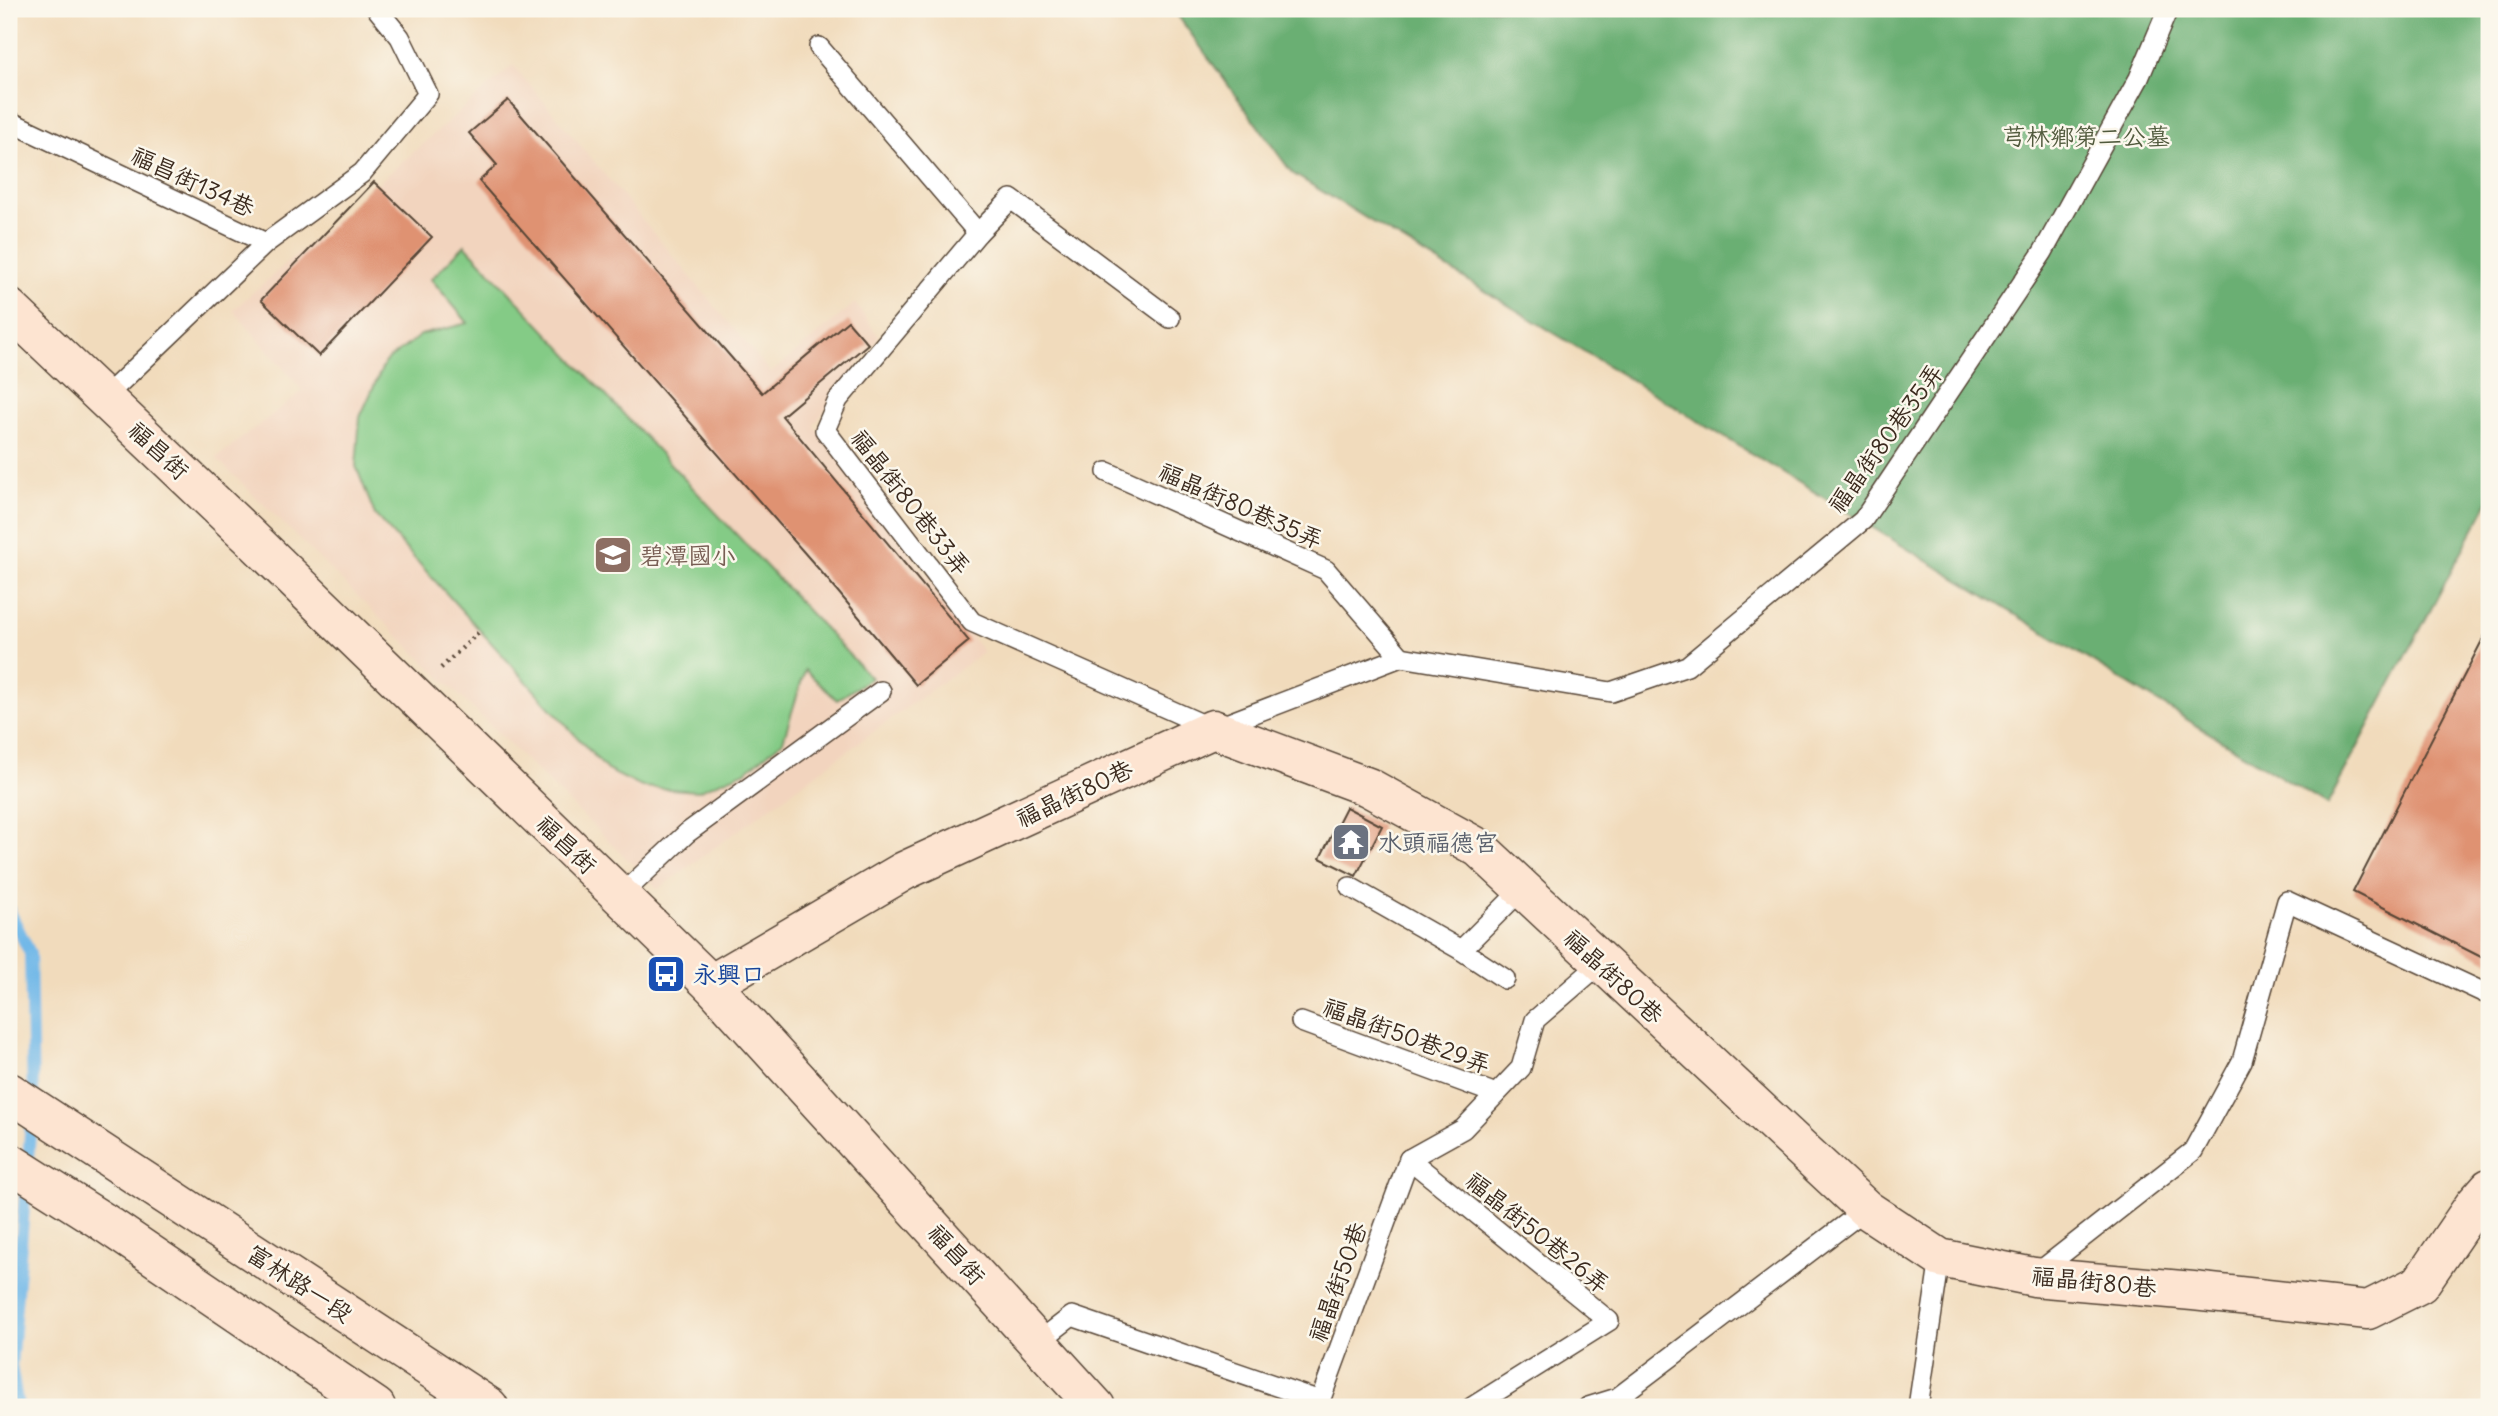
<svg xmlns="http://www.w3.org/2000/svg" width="2498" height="1416" font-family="Delius,'LXGW WenKai TC',sans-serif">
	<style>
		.built { fill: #f2d4be }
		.green { fill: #84cb86; stroke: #607a52; stroke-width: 2 }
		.forest { fill: #6baf73; stroke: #536c48; stroke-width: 2 }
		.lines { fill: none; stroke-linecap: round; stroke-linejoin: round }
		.stream { stroke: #71b8e8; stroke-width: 12 }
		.building { fill: #df9272 }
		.lane-casing { stroke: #564536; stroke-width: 22 }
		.secondary-casing { stroke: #564536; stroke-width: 41 }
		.path { stroke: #564536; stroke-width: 4.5; stroke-dasharray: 2 5; stroke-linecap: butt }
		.lane { stroke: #fff; stroke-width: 19 }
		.secondary { stroke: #fde4d1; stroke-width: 38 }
		.labels { text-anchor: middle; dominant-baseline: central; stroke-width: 5; stroke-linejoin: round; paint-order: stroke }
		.park-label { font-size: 24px; fill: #515a3d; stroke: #fbf7ec }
		.street-label { font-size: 24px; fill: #3b2a1e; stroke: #fbf7ec }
		.education-label { font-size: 24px; fill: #785e54; stroke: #fbf7ec; text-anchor: start }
		.worship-label { font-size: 24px; fill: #5b616d; stroke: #fbf7ec; text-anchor: start }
		.transit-label { font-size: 24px; fill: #164399; stroke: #fbf7ec; text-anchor: start }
	</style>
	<rect width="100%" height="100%" fill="#fbf7ec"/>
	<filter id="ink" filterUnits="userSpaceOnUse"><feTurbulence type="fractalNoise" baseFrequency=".0143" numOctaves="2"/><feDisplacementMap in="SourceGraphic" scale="14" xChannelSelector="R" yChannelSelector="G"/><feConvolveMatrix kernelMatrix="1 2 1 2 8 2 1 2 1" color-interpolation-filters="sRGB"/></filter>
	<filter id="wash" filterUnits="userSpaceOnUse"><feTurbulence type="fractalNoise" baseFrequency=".00686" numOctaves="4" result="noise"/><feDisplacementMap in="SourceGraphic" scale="28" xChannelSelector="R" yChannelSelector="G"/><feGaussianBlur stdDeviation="1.57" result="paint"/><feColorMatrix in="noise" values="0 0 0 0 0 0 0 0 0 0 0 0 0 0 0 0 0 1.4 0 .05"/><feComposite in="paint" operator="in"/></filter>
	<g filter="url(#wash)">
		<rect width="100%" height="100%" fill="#f1dbbc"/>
		<path class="built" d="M 513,65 L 771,373 L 855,303 L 879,337 L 814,425 L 983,652 L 658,889 L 216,458 L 303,391 L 233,310 Z"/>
		<path class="green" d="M 465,245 L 871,678 L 837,700 L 805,670 L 783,741 L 746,771 L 698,791 L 642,787 L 607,770 L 375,515 L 356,466 L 360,417 L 385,362 L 421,335 L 468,323 L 431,279 Z"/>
		<path class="forest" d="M 1173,9 L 2489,9 L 2489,500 L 2327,805 L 1292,173 Z"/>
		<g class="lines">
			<path class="stream" d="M 9,910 L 30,953 L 33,1098 L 11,1366 L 18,1407"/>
		</g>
		<g id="blocks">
			<g class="building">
				<path d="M 508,100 L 762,393 L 848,321 L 868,344 L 782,416 L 969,641 L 916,685 L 823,574 L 479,181 L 497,165 L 469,133 Z"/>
				<path d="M 374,182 L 432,237 L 319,356 L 261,300 Z"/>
				<path d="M 2489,627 L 2489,961 L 2353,892 Z"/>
				<path d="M 1346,807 L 1382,826 L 1356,876 L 1320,858 Z"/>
			</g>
		</g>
	</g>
	<g filter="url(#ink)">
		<use href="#blocks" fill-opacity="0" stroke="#564536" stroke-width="2"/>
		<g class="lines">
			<g class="lane-casing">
				<g id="lane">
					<path d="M 819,47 L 978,233"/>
					<path d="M 9,121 L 266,243"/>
					<path d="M 1170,318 L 1011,199 L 978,233 L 838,400 L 825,430 L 972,622 L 1213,729 L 1401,657 L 1611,692 L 1687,666 L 1863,520 L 2043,252 L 2139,78 L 2168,9"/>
					<path d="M 104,398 L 266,243 L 362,173 L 428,94 L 400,37 L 377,9"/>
					<path d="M 1107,472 L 1326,570 L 1401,657"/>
					<path d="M 1350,887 L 1461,950 L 1505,979"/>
					<path d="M 620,896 L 687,833 L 881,691"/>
					<path d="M 1461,950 L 1522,889"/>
					<path d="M 1301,1022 L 1496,1094"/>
					<path d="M 1409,1159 L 1609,1321 L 1472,1407"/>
					<path d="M 2035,1275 L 2193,1151 L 2242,1061 L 2287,901 L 2489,995"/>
					<path d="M 1037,1343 L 1072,1316 L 1320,1401 L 1409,1159 L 1463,1129 L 1521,1068 L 1535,1020 L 1601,963"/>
					<path d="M 1588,1407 L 1617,1398 L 1866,1209"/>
					<path d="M 1918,1407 L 1940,1258"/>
				</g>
			</g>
			<g class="secondary-casing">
				<g id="secondary">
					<path d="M 9,308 L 251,538 L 711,984 L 1096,1407"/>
					<path d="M 711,984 L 904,871 L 1213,729 L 1368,787 L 1479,848 L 1866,1209 L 1940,1258 L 2034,1277 L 2193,1291 L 2368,1310 L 2420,1284 L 2474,1205 L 2489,1188"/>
					<path d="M 9,1092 L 489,1407"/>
					<path d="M 9,1162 L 102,1221 L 376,1407"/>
				</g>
			</g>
			<path class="path" d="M 441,668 L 480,631"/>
			<use href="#lane" class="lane"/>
			<use href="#secondary" class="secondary"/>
		</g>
	</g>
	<defs>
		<g id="school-square" transform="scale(2.0125)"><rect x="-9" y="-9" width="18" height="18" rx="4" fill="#8d6e63" stroke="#fbf7ec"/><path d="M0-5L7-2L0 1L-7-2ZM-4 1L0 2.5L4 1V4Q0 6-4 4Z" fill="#fff"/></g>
		<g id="temple-square" transform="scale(2.0125)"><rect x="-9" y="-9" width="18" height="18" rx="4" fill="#6b7280" stroke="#fbf7ec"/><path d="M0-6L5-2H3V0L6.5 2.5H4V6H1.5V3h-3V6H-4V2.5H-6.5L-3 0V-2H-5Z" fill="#fff"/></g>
		<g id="bus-square" transform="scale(2.0125)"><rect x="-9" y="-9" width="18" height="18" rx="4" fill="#1a4fb4" stroke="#fbf7ec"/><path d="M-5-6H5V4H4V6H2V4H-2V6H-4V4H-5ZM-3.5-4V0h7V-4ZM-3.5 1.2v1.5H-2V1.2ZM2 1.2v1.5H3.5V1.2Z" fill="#fff"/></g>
	</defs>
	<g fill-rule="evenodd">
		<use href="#school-square" x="613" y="555"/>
		<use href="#temple-square" x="1351" y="842"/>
		<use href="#bus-square" x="666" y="974"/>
	</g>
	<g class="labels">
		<g class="park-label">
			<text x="2086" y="136">芎林鄉第二公墓</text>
		</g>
		<g class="street-label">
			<text transform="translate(193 181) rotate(25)">福昌街134巷</text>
			<text transform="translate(1885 438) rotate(-54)">福晶街80巷35弄</text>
			<text transform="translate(159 450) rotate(43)">福昌街</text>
			<text transform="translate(911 502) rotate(52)">福晶街80巷33弄</text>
			<text transform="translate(1241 505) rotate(24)">福晶街80巷35弄</text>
			<text transform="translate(1074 793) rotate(-25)">福晶街80巷</text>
			<text transform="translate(567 844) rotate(44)">福昌街</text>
			<text transform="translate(1614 976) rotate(43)">福晶街80巷</text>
			<text transform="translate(1407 1035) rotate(20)">福晶街50巷29弄</text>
			<text transform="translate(1538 1232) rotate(39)">福晶街50巷26弄</text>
			<text transform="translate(957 1254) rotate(48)">福昌街</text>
			<text transform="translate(2094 1281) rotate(6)">福晶街80巷</text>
			<text transform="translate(1337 1282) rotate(-70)">福晶街50巷</text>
			<text transform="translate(300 1283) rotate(33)">富林路一段</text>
		</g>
		<g class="education-label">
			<text x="640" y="555">碧潭國小</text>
		</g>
		<g class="worship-label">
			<text x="1378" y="842">水頭福德宮</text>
		</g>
		<g class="transit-label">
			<text x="693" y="974">永興口</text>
		</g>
	</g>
	<rect width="2498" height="1416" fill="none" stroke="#fbf7ec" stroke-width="35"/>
</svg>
